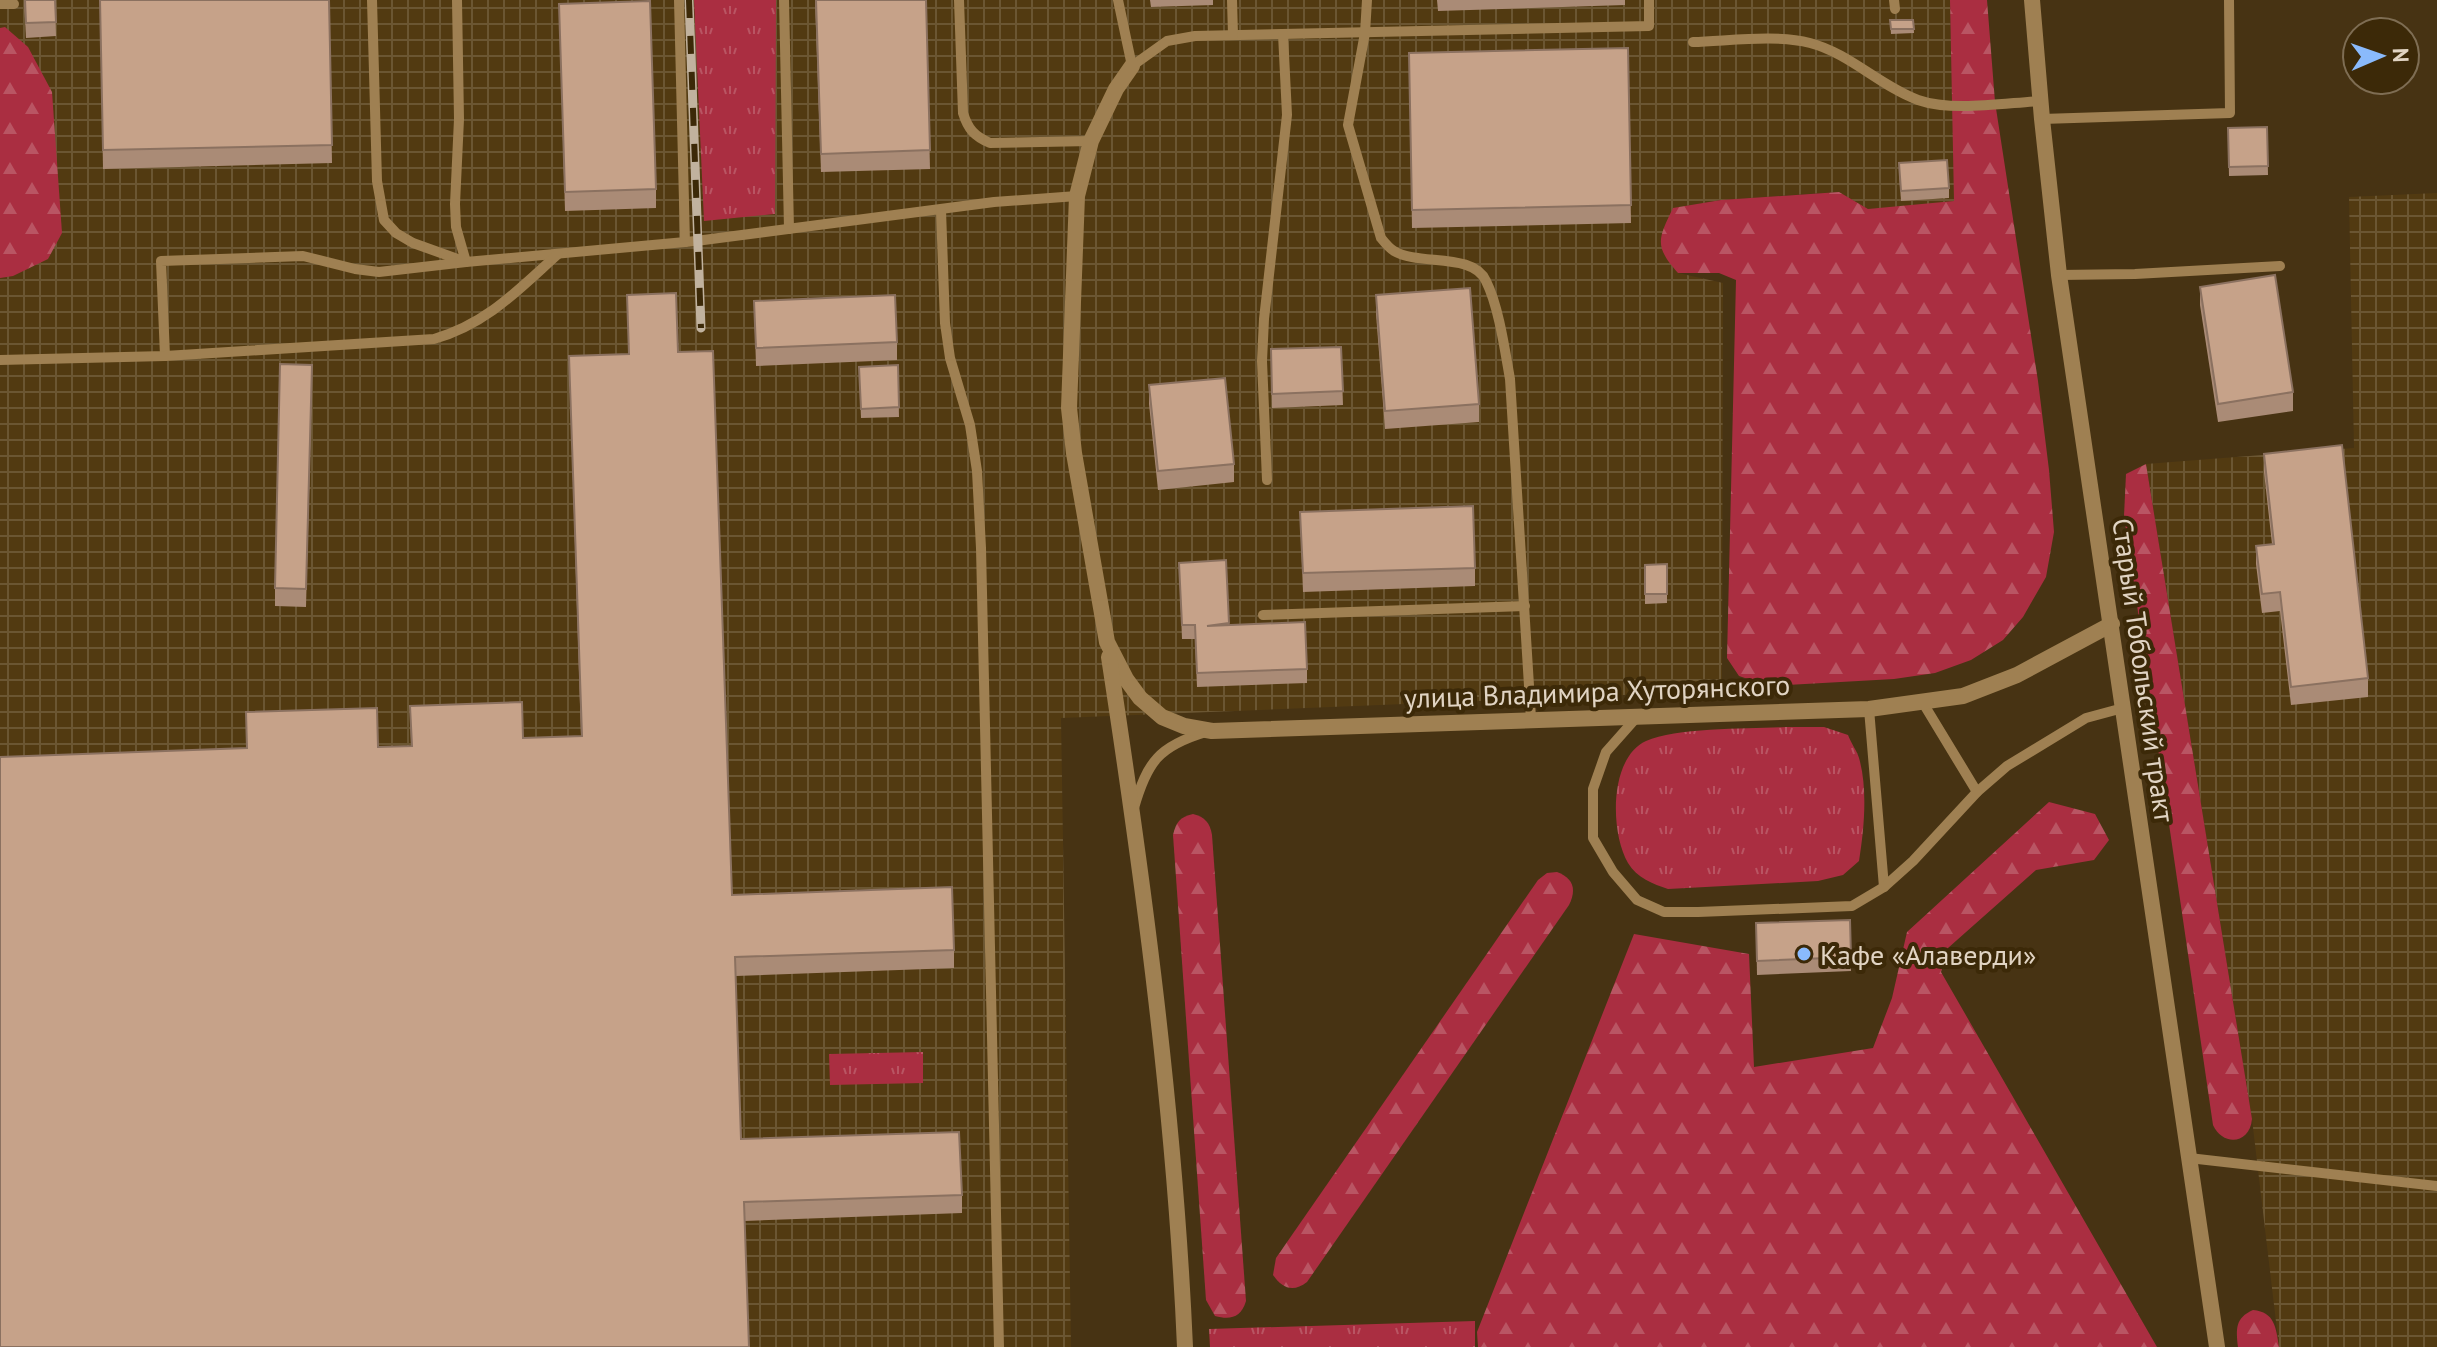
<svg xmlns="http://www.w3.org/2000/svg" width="2437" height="1347" font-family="'PT Sans',sans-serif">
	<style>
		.industrial { fill: url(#industrial-grid) }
		.grass { fill: url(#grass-tufts) }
		.forest { fill: url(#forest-firs) }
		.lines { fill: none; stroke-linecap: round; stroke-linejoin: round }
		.service { stroke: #9f8052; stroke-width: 10 }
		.minor { stroke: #9f8052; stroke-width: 16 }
		.tertiary { stroke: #9f8052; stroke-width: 16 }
		.rail-casing { stroke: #c1b29e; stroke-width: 9 }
		.rail { stroke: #3c2908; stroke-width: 6; stroke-dasharray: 18; stroke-linecap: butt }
		.wall { fill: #aa8b76 }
		.building { fill: #c6a289; stroke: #8b7160; stroke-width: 2 }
		.poi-dot { fill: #8abafc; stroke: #3c2908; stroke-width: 3 }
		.labels { text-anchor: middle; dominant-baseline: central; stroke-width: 8; stroke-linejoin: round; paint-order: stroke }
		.street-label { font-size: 28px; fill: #e1d4c3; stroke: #3c2908 }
		.poi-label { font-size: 28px; fill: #e1d4c3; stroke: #3c2908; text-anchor: start }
	</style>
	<defs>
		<pattern id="industrial-grid" width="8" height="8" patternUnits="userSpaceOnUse" patternTransform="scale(2)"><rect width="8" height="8" fill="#523a11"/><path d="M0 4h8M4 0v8" fill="none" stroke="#6b5632"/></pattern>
		<pattern id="grass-tufts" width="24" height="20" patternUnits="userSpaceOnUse" patternTransform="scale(2)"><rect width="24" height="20" fill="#aa2e41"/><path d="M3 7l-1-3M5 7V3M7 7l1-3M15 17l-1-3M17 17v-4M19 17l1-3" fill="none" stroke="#b95563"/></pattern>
		<pattern id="forest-firs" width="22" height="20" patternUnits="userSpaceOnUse" patternTransform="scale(2)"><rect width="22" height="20" fill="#aa2e41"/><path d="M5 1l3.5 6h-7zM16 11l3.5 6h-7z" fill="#b95563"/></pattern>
	</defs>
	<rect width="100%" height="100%" fill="#473313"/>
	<g class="industrial">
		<path d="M 0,0 L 1950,0 L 1955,194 L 1954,201 L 1949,203 L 1868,209 L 1838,192 L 1721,200 L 1674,208 L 1678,273 L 1723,283 L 1722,691 L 1061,718 L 1071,1347 L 0,1347 Z"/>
		<path d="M 2437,193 L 2437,1347 L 2279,1347 L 2252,1119 L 2146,464 L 2354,448 L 2349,197 Z"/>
	</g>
	<g class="grass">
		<path d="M 694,0 L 776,0 L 775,214 L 704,221 Z"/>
		<path d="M 1786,727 L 1824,727 L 1848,735 C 1851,743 1857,751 1859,758 C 1868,789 1864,830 1859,861 L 1843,875 L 1818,881 L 1668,889 C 1653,884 1637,878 1628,863 C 1610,832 1609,758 1646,741 C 1677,727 1751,729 1786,727 Z"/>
		<path d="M 923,1052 L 923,1083 L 830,1085 L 829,1054 Z"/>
		<path d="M 1475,1321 L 1475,1347 L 1210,1347 L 1209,1329 Z"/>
	</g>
	<g class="forest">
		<path d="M 1950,0 L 1987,0 L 1995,102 L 2038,381 L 2049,470 L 2054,532 L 2046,577 L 2023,617 L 2003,640 L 1971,660 L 1935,673 L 1894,679 L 1769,686 L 1739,676 L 1727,658 L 1736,280 L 1719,273 L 1678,273 C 1654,246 1658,239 1673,208 L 1721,200 L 1839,192 L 1868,209 L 1954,201 Z"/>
		<path d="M 5,27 L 28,47 L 52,92 L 62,233 L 48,259 L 13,276 L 0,278 L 0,28 Z"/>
		<path d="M 2146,464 L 2252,1119 C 2250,1144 2223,1147 2213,1125 L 2124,516 L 2126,474 Z"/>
		<path d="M 2049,802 L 2095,814 L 2109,840 L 2094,860 L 2036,870 L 1948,948 L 1941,972 L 2157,1347 L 1478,1347 L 1477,1332 L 1634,934 L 1749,954 L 1754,1067 L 1873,1048 L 1892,998 L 1907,932 Z"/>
		<path d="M 1193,814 C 1205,817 1210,823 1212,835 L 1246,1301 C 1241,1318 1230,1320 1215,1316 L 1206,1300 L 1173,835 C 1176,822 1180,817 1193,814 Z"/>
		<path d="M 1557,872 C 1573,878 1577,889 1569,905 L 1307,1282 C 1293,1293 1282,1288 1273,1275 L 1276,1258 L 1538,880 L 1547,873 Z"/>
		<path d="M 2253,1310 C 2275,1312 2276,1328 2279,1347 L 2238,1347 C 2236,1329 2235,1318 2253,1310 Z"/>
	</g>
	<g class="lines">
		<g class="service">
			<path d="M 372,0 L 377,181 L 384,220 L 396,233 L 413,243 L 466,262 L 696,241 L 994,202 L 1077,196"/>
			<path d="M 679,0 L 685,242"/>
			<path d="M 784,0 L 789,229"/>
			<path d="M 959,0 L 963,113 C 968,129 974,136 990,143 L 1091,141"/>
			<path d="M 1118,0 L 1132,66 L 1167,41 L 1195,36 L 1649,26 L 1649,0"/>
			<path d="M 1232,0 L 1233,35"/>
			<path d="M 1367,0 L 1365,33 L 1348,125 L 1381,238 C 1385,243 1389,248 1394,251 C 1419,266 1473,252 1486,281 C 1499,307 1505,351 1510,379 L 1531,718"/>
			<path d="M 1894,0 L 1895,9"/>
			<path d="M 0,4 L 14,4"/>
			<path d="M 1693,42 C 1729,41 1776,34 1810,43 C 1849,53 1880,86 1918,100 C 1952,112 2004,103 2040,101"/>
			<path d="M 2042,119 L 2230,113 L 2229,0"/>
			<path d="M 941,210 L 945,323 L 950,358 L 970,425 L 977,471 L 981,548 L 999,1347"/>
			<path d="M 2059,275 L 2135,274 L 2280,266"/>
			<path d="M 165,356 L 161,261 L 303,256 L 355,269 L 379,272 L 466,262 L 456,227 L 455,204 L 459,119 L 457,0"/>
			<path d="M 0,360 L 165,356 L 434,339 C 487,324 519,289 558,254"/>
			<path d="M 1267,480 L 1262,361 L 1264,319 L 1287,115 L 1283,34"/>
			<path d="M 1263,615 L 1525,606"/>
			<path d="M 1923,703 L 1977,792"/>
			<path d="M 1869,709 L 1884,887"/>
			<path d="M 1637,717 L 1606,752 L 1593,789 L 1593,838 L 1613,872 L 1637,900 L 1664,912 L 1698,912 L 1852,906 L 1884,887 L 1913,861 L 1977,792 L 2007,766 L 2086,718 L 2123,708"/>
			<path d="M 1134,808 C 1147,762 1159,746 1206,732"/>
			<path d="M 2189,1158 L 2437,1186"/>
		</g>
		<g class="minor">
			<path d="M 1132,66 L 1116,89 L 1091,141 L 1077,196 L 1069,408 L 1074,453 L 1107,642 L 1126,679 L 1140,698 L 1162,717 L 1184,726 L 1212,731 L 1869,709 L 1963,696 L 2017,675 L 2112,624"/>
			<path d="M 1109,657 C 1144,886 1175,1116 1185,1347"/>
		</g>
		<path class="tertiary" d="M 2032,0 L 2042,119 L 2059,275 L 2217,1347"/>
		<g class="rail-casing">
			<path id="rail" d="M 689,0 L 701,328"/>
		</g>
		<use href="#rail" class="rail"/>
	</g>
	<g class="wall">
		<path d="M 24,0 L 55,0 L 56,36 L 26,38 Z"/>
		<path d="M 100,0 L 329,0 L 332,163 L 103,169 Z"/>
		<path d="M 815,0 L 926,0 L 930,169 L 821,172 Z"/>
		<path d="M 1150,0 L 1213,0 L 1213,5 L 1151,7 Z"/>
		<path d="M 1437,0 L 1625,0 L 1625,5 L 1438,11 Z"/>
		<path d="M 559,4 L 656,189 L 656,208 L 565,211 Z"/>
		<path d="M 1890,20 L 1913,20 L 1914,33 L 1891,34 Z"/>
		<path d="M 1628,48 L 1631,223 L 1412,228 L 1409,53 Z"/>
		<path d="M 2267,127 L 2268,175 L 2229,176 L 2228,128 Z"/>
		<path d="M 1899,172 L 1949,188 L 1949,198 L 1901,201 Z"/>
		<path d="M 2200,287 L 2293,392 L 2293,411 L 2218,422 L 2200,305 Z"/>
		<path d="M 627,295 L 678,352 L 732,895 L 954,950 L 954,968 L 736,976 L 741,1139 L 962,1195 L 962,1213 L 744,1221 L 247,748 L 246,712 L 378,747 L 411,746 L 410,706 L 523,738 L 581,736 L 569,356 L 629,354 Z"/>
		<path d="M 1376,295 L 1479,404 L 1479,422 L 1385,429 L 1376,314 Z"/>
		<path d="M 754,301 L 897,342 L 897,360 L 756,366 Z"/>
		<path d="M 1341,347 L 1343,405 L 1272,408 L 1271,349 Z"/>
		<path d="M 898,365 L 899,417 L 861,418 L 859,367 Z"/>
		<path d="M 312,383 L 306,607 L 275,606 L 275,588 Z"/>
		<path d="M 1149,385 L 1234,464 L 1234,482 L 1158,490 L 1149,404 Z"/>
		<path d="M 2264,454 L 2368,678 L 2368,697 L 2291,705 L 2280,611 L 2262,613 L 2256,564 L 2256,546 L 2272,544 L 2264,472 Z"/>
		<path d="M 1300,512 L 1475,568 L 1475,586 L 1303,592 Z"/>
		<path d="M 1226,560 L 1229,625 L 1307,669 L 1307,683 L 1197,687 L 1195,639 L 1182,639 L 1179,563 Z"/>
		<path d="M 1667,564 L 1667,603 L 1645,604 L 1645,565 Z"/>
		<path d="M 1850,920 L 1851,971 L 1757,975 L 1756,923 Z"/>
	</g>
	<g class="building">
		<path d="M 25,0 L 55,0 L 56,22 L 26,23 Z"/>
		<path d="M 100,0 L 329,0 L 332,145 L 103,150 Z"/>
		<path d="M 816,0 L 926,0 L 930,150 L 821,154 Z"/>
		<path d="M 650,1 L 656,189 L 565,192 L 559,4 Z"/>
		<path d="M 1890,20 L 1913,20 L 1914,29 L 1891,29 Z"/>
		<path d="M 1628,48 L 1631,205 L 1412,210 L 1409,53 Z"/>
		<path d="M 2267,127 L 2268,166 L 2229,167 L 2228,128 Z"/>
		<path d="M 1947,160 L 1949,188 L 1901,191 L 1899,163 Z"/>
		<path d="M 2275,275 L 2293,392 L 2218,404 L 2200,287 Z"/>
		<path d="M 1470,288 L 1479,404 L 1385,411 L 1376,295 Z"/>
		<path d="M 676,293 L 678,352 L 713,351 L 732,895 L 952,887 L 954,950 L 735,957 L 741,1139 L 959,1132 L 962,1195 L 744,1202 L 749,1347 L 0,1347 L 0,757 L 247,748 L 246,712 L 377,708 L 378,747 L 412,746 L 410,706 L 522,702 L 523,738 L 582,736 L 569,356 L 629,354 L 627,295 Z"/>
		<path d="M 895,295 L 897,342 L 756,348 L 754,301 Z"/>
		<path d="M 1341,347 L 1343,391 L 1272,394 L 1271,349 Z"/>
		<path d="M 280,364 L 312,365 L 306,589 L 275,588 Z"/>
		<path d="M 898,365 L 899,407 L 861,409 L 859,367 Z"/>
		<path d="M 1225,378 L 1234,464 L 1158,471 L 1149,385 Z"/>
		<path d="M 2342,445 L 2368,678 L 2291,687 L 2280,592 L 2262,594 L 2256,546 L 2274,544 L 2264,454 Z"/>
		<path d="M 1473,506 L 1475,568 L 1303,573 L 1300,512 Z"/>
		<path d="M 1226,560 L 1229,623 L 1207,626 L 1305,622 L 1307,669 L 1197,673 L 1195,625 L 1182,625 L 1179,563 Z"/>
		<path d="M 1667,564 L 1667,594 L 1645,594 L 1645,565 Z"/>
		<path d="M 1850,920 L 1851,957 L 1757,961 L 1756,923 Z"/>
	</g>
	<circle class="poi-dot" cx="1804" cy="954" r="8"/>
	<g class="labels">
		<g class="street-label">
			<text transform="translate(2144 670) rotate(82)">Старый Тобольский тракт</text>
			<text transform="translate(1597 691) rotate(-2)">улица Владимира Хуторянского</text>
		</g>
		<g class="poi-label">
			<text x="1820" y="954">Кафе «Алаверди»</text>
		</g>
	</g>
	<g transform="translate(2381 56) rotate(88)"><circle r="38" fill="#3c2908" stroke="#7e6d53" stroke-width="2"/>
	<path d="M0-6L14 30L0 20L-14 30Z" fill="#8abafc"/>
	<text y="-12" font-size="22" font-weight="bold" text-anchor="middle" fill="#e1d4c3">N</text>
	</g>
</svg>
